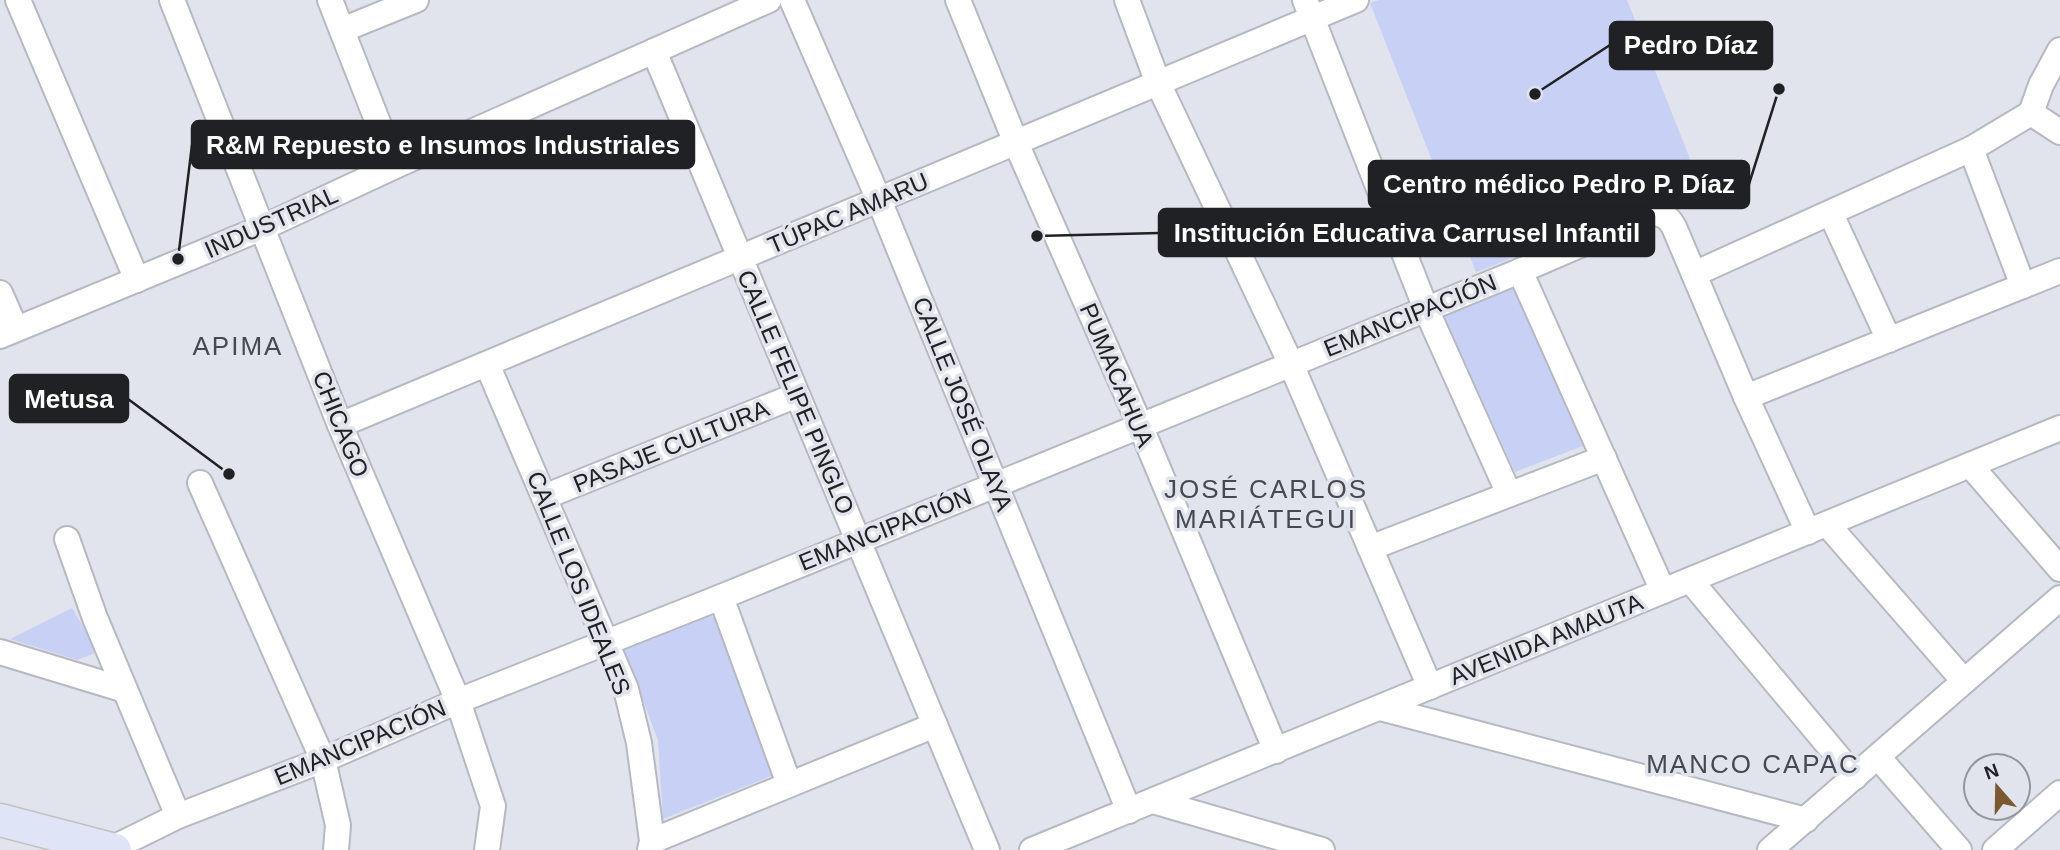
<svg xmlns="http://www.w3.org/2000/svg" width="2060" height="850" font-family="Helvetica,sans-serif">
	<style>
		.green { fill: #c8d0f5 }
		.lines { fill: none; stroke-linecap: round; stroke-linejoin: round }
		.minor-casing { stroke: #b7b9c2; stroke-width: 28 }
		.major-casing { stroke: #c1c1c2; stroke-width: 35 }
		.minor { stroke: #fff; stroke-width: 24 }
		.major { stroke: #e0e4f7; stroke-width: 32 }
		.labels { text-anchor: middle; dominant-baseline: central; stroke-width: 7; stroke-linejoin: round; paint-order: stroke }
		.street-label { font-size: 24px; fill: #202124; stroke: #e1e4ed }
		.neighbourhood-label { font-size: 26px; letter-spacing: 2px; fill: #474951; stroke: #e1e4ed }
		.leader { fill: none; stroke: #202124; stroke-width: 2.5 }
		.callout-dot { fill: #202124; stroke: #e1e4ed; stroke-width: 2.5 }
		.callout { fill: #202124; stroke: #202124; stroke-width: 2.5 }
		.callout-label { font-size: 26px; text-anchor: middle; font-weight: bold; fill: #fff }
	</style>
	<rect width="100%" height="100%" fill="#e1e4ed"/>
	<g class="green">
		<path d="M 1379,0 L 1627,0 L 1700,184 L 1476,272 L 1370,3 Z"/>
		<path d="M 1513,285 L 1583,446 L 1515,472 L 1441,310 Z"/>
		<path d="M 72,608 L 98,652 L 77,660 L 10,639 Z"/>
		<path d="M 711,616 L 722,622 L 774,775 L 663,819 L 658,740 L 624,650 Z"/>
	</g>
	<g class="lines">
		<g class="minor-casing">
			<g id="minor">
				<path d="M 18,0 L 137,280"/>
				<path d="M 172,0 L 340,425 L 458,701 L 493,806 L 487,850"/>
				<path d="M 330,0 L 395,166"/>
				<path d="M 792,0 L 879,200 L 1129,811"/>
				<path d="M 958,0 L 1016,143 L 1140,425 L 1276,751"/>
				<path d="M 1127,0 L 1158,83 L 1291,364 L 1430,687"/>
				<path d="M 1305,0 L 1426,309 L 1509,494"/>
				<path d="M 342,30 L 416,0"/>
				<path d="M 2060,50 L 2041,85 L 2031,113 L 2060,132"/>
				<path d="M 654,51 L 987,850"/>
				<path d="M 1971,149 L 2023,286"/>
				<path d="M 1831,214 L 1889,340"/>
				<path d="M 1520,271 L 1663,591"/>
				<path d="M 1694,274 L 1971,149 L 2031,113"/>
				<path d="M 0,293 L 16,329"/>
				<path d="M 0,336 L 262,228 L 395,166 L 769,0"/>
				<path d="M 487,364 L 626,689 L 639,743 L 652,841 L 650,850"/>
				<path d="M 1746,397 L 2060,271"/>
				<path d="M 340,425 L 1356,0"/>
				<path d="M 1970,465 L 2060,569"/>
				<path d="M 200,483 L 323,760 L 338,825 L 336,850"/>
				<path d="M 544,497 L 797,395"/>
				<path d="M 1827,524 L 1964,681"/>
				<path d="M 67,539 L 95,618 L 178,816"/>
				<path d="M 1370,548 L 1604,458"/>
				<path d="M 1690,580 L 1855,777"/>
				<path d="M 721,597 L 789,784"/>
				<path d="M 0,652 L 125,690"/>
				<path d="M 1380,708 L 1806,820"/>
				<path d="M 1878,757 L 1959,850"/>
				<path d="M 1153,801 L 1322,850"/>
				<path d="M 652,841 L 935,725"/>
				<path d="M 111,849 L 178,816 L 323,760 L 458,701 L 721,597 L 1520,271 L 1654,213 C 1664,214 1669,218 1674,227 L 1746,397 L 1808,532"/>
				<path d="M 1032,850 L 2060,428"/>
				<path d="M 1770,850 L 2060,598"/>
				<path d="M 1995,850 L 2060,793"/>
			</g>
		</g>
		<g class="major-casing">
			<path id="major" d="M 0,820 L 115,850"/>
		</g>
		<use href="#minor" class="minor"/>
		<use href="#major" class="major"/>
	</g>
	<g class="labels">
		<g class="street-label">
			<text transform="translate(848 213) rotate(-23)">TÚPAC AMARU</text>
			<text transform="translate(271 222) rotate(-24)">INDUSTRIAL</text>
			<text transform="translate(1410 315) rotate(-22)">EMANCIPACIÓN</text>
			<text transform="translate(1117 375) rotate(67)">PUMACAHUA</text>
			<text transform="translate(796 392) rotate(67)">CALLE FELIPE PINGLO</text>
			<text transform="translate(963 404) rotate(68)">CALLE JOSÉ OLAYA</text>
			<text transform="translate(341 424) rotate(68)">CHICAGO</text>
			<text transform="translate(671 446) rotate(-22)">PASAJE CULTURA</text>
			<text transform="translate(885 529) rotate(-22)">EMANCIPACIÓN</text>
			<text transform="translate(579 583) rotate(68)">CALLE LOS IDEALES</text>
			<text transform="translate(1546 639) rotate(-22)">AVENIDA AMAUTA</text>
			<text transform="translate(360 742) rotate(-23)">EMANCIPACIÓN</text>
		</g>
		<g class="neighbourhood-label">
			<text x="238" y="346">APIMA</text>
			<text x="1266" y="489">JOSÉ CARLOS<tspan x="1266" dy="30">MARIÁTEGUI</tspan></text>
			<text x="1753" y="764">MANCO CAPAC</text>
		</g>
	</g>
	<path class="leader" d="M1535 94L1610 45M178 259L192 145M1779 89L1749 184M1037 236L1159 233M229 474L128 399"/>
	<g class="callout-dot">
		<circle cx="1535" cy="94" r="7"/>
		<circle cx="178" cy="259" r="7"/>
		<circle cx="1779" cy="89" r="7"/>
		<circle cx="1037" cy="236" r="7"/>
		<circle cx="229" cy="474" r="7"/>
	</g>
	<g class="callout">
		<rect x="1610" y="22" width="162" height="47" rx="7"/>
		<rect x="192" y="121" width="502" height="47" rx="7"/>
		<rect x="1369" y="161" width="380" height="47" rx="7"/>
		<rect x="1159" y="209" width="495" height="47" rx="7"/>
		<rect x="10" y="375" width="118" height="47" rx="7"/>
	</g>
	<g class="callout-label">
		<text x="1691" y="54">Pedro Díaz</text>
		<text x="443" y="154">R&amp;M Repuesto e Insumos Industriales</text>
		<text x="1559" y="193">Centro médico Pedro P. Díaz</text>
		<text x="1407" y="242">Institución Educativa Carrusel Infantil</text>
		<text x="69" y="408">Metusa</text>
	</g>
	<g transform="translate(1997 787) rotate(340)"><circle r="33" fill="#e1e4ed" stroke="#94969d" stroke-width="2"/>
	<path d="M0-5L12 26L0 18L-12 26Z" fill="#7b5a31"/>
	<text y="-10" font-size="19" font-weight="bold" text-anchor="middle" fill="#202124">N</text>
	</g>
</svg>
